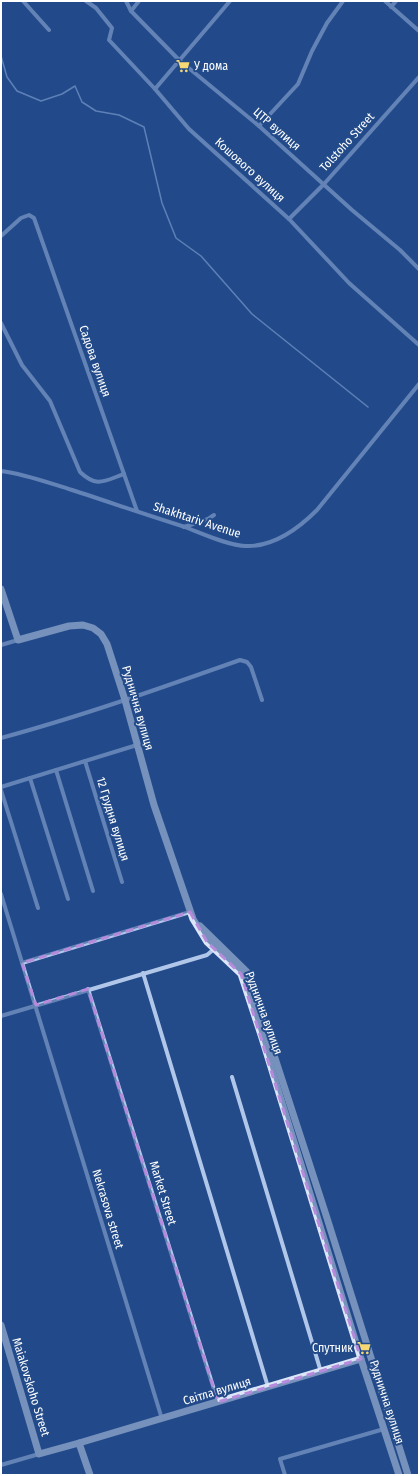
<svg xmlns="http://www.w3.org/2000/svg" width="420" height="1476" font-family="'Fira Sans Condensed',sans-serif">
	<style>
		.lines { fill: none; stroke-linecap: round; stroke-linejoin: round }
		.stream { stroke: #a5c1eb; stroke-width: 1.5 }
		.street { stroke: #b1c7ea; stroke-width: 4 }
		.secondary { stroke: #dce6f8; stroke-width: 7 }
		.marked { fill: none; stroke: #b68bdc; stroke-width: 3; stroke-dasharray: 8 5; stroke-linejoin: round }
		.labels { text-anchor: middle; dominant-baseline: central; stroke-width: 4; stroke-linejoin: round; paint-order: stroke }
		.poi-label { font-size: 12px; fill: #fff; stroke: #234b8a; text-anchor: start }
		.street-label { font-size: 12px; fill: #fff; stroke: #234b8a }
	</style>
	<rect width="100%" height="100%" fill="#234b8a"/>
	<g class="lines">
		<path class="stream" d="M 1,56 L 7,77 L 17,91 L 41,101 L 62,94 L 75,86 L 82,102 L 96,111 L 119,115 L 144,127 L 162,203 L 176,238 L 201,256 L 252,314 L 368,407"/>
		<g class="street">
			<path d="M 23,1 L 49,30"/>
			<path d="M 86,1 L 96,8 L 112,28 L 109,40 L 155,89 L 189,129 L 289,219 L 349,283 L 419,345"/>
			<path d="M 126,1 L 131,11 L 179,60 L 259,126 L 352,210 L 400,250 L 419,269"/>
			<path d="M 385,1 L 419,31"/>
			<path d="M 391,7 L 396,1"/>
			<path d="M 131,11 L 139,1"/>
			<path d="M 155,89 L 230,1"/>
			<path d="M 259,126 L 298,84 L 312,51 L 327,23 L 343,1"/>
			<path d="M 289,219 L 324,184 L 419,77"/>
			<path d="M 1,236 L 21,218 L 29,215 L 34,218 L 137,511"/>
			<path d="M 1,323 L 22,365 L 50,401 L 80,472 C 97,488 104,481 124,474"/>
			<path d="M 1,471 C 25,474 49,483 72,490 C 109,502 147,515 185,527 C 201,533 229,546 246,546 C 274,547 298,529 317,510 L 419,384"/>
			<path d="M 184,527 L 208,519 L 214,515"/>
			<path d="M 1,645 L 18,640"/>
			<path d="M 1,738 C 82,716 161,688 240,660 L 247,662 L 251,667 L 262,700"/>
			<path d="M 85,761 L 122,882"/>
			<path d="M 56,770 L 93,891"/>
			<path d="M 30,778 L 68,899"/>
			<path d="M 1,787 L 137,745"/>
			<path d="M 1,790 L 38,908"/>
			<path d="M 1,894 L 162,1419"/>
			<path d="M 22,963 L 190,912"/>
			<path d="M 143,973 L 268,1387"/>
			<path d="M 88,989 L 218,1402"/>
			<path d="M 1,1016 L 207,955 L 214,949"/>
			<path d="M 232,1077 L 321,1372"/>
			<path d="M 1,1465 L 39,1454"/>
			<path d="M 285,1475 L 280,1459 L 384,1429"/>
		</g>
		<g class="secondary">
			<path d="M 1,589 L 18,640 L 69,626 L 83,625 L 93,628 L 101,634 L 107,644 L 125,700 L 154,805 L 193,919 L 207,942 L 241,974 L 262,1038 L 361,1359 L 399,1475"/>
			<path d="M 200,926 L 247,972 L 326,1215 L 408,1475"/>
			<path d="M 1,1325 L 39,1454 L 79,1443 L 90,1475"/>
			<path d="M 79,1443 L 361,1359"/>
		</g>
	</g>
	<path d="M0 0H420V1476H0ZM 190,912 L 207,942 L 241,974 L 361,1359 L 218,1402 L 88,989 L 36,1005 L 22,963 Z" fill="#234b8a" fill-opacity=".55" fill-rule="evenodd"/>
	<path class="marked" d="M 190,912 L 207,942 L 241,974 L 361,1359 L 218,1402 L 88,989 L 36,1005 L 22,963 Z"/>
	<defs>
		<g id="supermarket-bare" transform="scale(1.08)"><path d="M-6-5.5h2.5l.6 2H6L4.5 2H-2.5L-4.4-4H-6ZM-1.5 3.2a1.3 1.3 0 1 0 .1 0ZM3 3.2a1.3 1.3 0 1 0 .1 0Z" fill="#f5d774" stroke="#234b8a" stroke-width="2.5" paint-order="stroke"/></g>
	</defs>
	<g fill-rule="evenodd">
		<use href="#supermarket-bare" x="183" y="66"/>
		<use href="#supermarket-bare" x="364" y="1348"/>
	</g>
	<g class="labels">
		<g class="poi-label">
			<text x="194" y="66">У дома</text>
			<text x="353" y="1348" text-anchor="end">Спутник</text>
		</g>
		<g class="street-label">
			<text transform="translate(277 129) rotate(41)">ЦТР вулиця</text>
			<text transform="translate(347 142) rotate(-48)">Tolstoho Street</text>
			<text transform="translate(250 170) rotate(42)">Кошового вулиця</text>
			<text transform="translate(95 361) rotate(71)">Садова вулиця</text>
			<text transform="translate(197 520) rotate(18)">Shakhtariv Avenue</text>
			<text transform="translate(138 708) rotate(74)">Руднична вулиця</text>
			<text transform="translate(113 819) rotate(73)">12 Грудня вулиця</text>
			<text transform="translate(264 1013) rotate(70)">Руднична вулиця</text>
			<text transform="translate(163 1193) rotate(73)">Market Street</text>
			<text transform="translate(108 1209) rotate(73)">Nekrasova street</text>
			<text transform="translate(31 1387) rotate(73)">Maiakovskoho Street</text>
			<text transform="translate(217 1391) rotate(-17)">Світла вулиця</text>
			<text transform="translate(387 1402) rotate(72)">Руднична вулиця</text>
		</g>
	</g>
	<rect width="420" height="1476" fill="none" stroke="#ffffff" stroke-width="4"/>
</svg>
